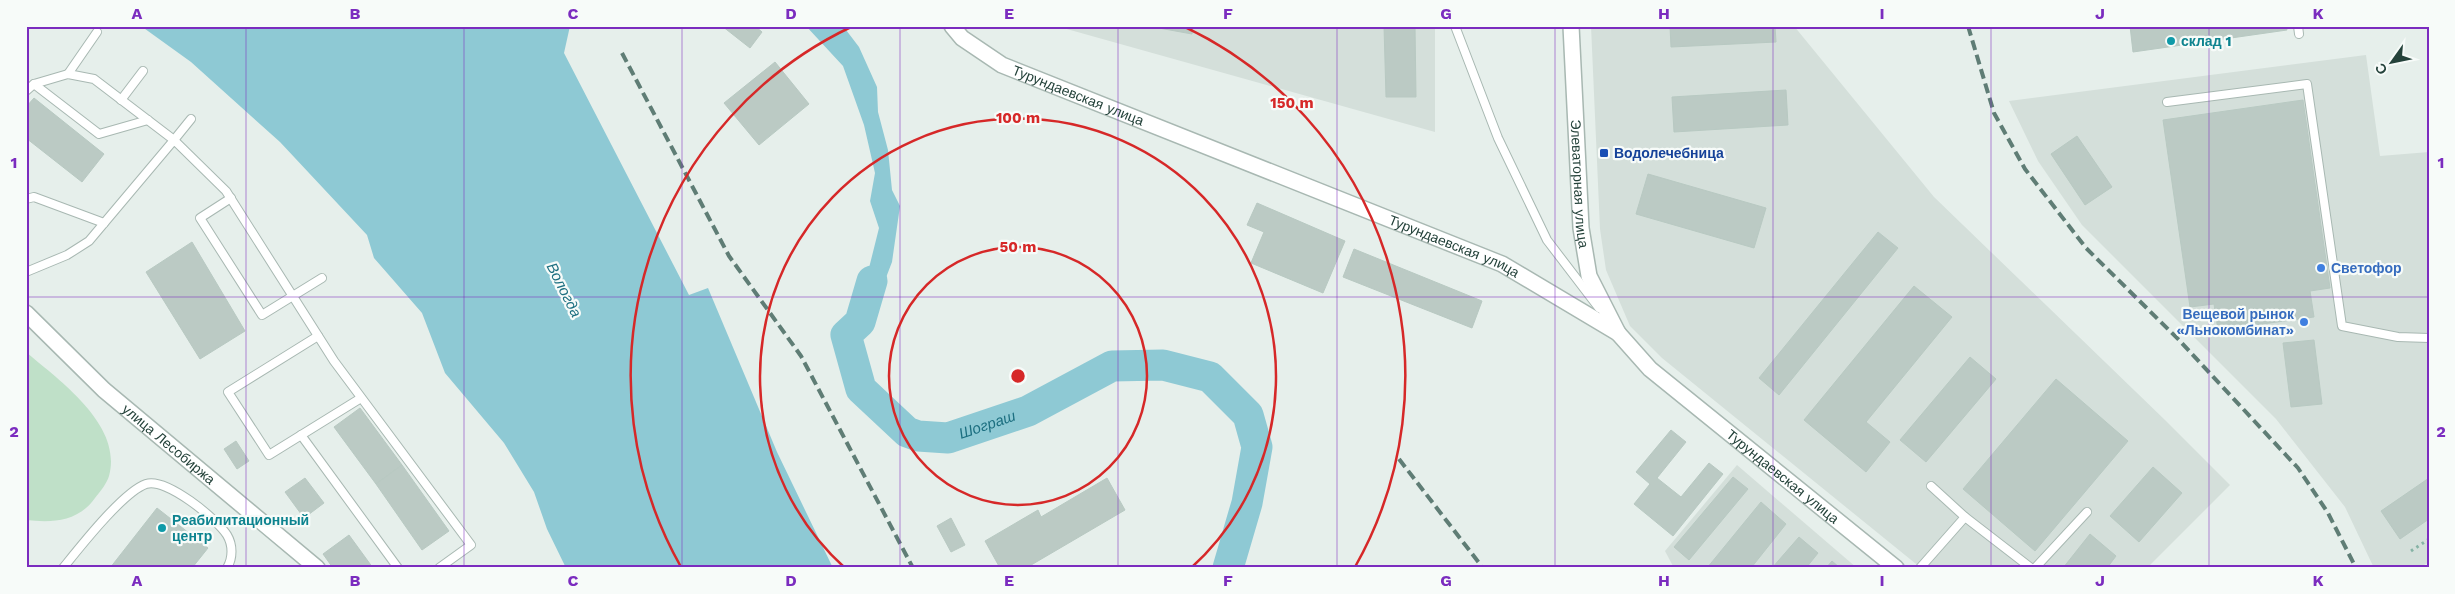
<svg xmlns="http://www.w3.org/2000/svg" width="2455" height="594" font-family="'Work Sans',sans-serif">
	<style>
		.built { fill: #d4dfda }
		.green { fill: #bfe0c8 }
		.water { fill: #8ec9d4 }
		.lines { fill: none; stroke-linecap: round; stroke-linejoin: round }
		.river { stroke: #8ec9d4; stroke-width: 31 }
		.building { fill: #bbcac4; stroke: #b8c9c2 }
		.lane-casing { stroke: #a8b8b2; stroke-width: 10 }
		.street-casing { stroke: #a8b8b2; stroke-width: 18 }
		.path { stroke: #86b3a5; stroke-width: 3; stroke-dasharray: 2.5 4; stroke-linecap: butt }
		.lane { stroke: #fff; stroke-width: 8 }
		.street { stroke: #fff; stroke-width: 15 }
		.rail { stroke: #5f7d75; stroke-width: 4; stroke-dasharray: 10 5; stroke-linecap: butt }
		.grid { fill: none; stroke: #7b2cbf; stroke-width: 1; stroke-opacity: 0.55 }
		.ring { fill: none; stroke: #d62828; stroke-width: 2.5 }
		.culture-dot { fill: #0f9aa8; stroke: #f7fbf9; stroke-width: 2 }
		.transit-dot { fill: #1a4fb4; stroke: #f7fbf9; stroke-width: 2 }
		.shop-dot { fill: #3f7fe0; stroke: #f7fbf9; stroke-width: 2 }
		.labels { text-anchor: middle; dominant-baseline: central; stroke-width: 4.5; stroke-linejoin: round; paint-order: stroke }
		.culture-label { font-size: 14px; font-weight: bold; fill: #0d838f; stroke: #f7fbf9; text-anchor: start }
		.street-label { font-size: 14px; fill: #24423a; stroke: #f7fbf9 }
		.transit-label { font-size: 14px; font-weight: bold; fill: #164399; stroke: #f7fbf9; text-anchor: start }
		.shop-label { font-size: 14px; font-weight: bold; fill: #366cbe; stroke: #f7fbf9; text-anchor: start }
		.water-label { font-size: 15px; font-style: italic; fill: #1c6f80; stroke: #f7fbf9 }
		.centre { fill: #d62828; stroke: #f7fbf9; stroke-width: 2.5 }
		.ring-label { font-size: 15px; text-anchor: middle; font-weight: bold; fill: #d62828; stroke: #f7fbf9; stroke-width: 4.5; stroke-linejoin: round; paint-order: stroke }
		.neatline { fill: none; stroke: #7b2cbf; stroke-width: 2 }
		.grid-label { font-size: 16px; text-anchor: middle; font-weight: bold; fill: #7b2cbf }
	</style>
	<rect width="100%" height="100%" fill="#e6efeb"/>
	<g class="built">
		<path d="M 1056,26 L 1435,26 L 1435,132 Z"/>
		<path d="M 1591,26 L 1794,26 L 1934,197 L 2165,420 L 2230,485 L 2147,568 L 1921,568 L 1662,358 L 1630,326 L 1606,270 L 1600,229 Z"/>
		<path d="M 2366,55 L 2380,156 L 2429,152 L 2429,562 L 2419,568 L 2374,568 L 2345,507 L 2276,419 L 2082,225 L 2038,161 L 2009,101 Z"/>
		<path d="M 1737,465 L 1857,568 L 1674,568 L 1665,551 Z"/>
	</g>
	<path class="green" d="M 26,352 C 60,381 123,425 109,476 C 107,483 100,492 95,498 C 78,522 52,523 26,520 Z"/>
	<g class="water">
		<path d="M 141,26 L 570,26 L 564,53 L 689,295 L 708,288 L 777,452 L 833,568 L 566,568 L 547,529 L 534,492 L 504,443 L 445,373 L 422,313 L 374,258 L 367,235 L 280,142 L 191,62 Z"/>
		<path d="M 806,26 L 843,26 L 859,47 L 877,87 L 878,112 L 888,150 L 892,190 L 900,206 L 892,262 L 877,301 L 860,322 L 861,300 L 879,228 L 870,201 L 875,173 L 864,125 L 843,66 Z"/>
	</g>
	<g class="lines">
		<path class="river" id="s1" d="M 872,281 L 860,322 L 846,335 L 861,389 L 907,432 L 918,436 L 948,438 L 1028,411 L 1112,366 L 1163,365 L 1210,377 L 1248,415 L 1257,447 L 1247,503 L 1228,568"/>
	</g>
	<g class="building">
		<path d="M 722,26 L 755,26 L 762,32 L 750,48 Z"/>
		<path d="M 1148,26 L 1193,26 L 1192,34 Z"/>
		<path d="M 1384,26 L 1415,26 L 1416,97 L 1386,97 Z"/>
		<path d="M 1670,26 L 1775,26 L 1776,42 L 1671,47 Z"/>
		<path d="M 2130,26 L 2286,26 L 2287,30 L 2133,52 Z"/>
		<path d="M 775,62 L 809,104 L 759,145 L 724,103 Z"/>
		<path d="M 1786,90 L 1788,125 L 1674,132 L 1672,97 Z"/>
		<path d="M 34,98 L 104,154 L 82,182 L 26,138 L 26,107 Z"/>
		<path d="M 2303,100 L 2330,288 L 2310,291 L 2314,317 L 2218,330 L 2214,304 L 2190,307 L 2163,120 Z"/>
		<path d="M 2077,136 L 2112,187 L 2085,205 L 2051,154 Z"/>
		<path d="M 1648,174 L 1766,208 L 1754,248 L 1636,214 Z"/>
		<path d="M 1257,203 L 1345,241 L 1323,293 L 1251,263 L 1264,232 L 1247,225 Z"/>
		<path d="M 1878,232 L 1898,248 L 1779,395 L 1759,378 Z"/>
		<path d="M 192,242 L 245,331 L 200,359 L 146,272 Z"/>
		<path d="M 1354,249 L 1482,301 L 1472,328 L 1343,277 Z"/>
		<path d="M 1914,286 L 1952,317 L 1866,422 L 1890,442 L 1866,472 L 1804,420 Z"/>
		<path d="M 2314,340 L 2322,404 L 2291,407 L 2283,343 Z"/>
		<path d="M 1970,357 L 1996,379 L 1926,462 L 1900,440 Z"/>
		<path d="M 2056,379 L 2128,441 L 2035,551 L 1963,489 Z"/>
		<path d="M 360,408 L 402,465 L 376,484 L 334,427 Z"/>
		<path d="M 1671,430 L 1686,442 L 1657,478 L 1681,497 L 1709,463 L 1723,474 L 1673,536 L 1634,504 L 1650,484 L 1636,472 Z"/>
		<path d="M 236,441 L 249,461 L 237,469 L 224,449 Z"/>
		<path d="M 402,465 L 449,531 L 422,550 L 376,484 Z"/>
		<path d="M 2153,467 L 2182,493 L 2139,542 L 2110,516 Z"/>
		<path d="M 1733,477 L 1748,489 L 1689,560 L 1674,547 Z"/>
		<path d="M 305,478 L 324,503 L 304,518 L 285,492 Z"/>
		<path d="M 1107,478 L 1125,510 L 1026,568 L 1000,568 L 985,541 L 1038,510 L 1041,517 Z"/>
		<path d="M 2429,478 L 2429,519 L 2400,539 L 2381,511 Z"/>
		<path d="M 1761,502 L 1786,524 L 1751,568 L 1707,568 Z"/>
		<path d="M 157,508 L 208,548 L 192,568 L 110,568 Z"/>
		<path d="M 951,518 L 965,545 L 951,552 L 937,526 Z"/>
		<path d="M 2090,534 L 2116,556 L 2107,568 L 2063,568 Z"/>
		<path d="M 349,535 L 373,568 L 333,568 L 323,554 Z"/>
		<path d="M 1799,537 L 1818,553 L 1806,568 L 1772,568 Z"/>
		<path d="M 1832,561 L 1840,568 L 1826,568 Z"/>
	</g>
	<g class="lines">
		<g class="lane-casing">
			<g id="lane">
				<path d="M 1455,26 L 1498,138 L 1547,240 L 1599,308"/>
				<path d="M 2298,26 L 2299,34"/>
				<path d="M 68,74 L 97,32"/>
				<path d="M 34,84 L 99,134 L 148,120"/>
				<path d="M 26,91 L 34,84 L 68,74 L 94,79 L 174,140 L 191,119"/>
				<path d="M 121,100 L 143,71"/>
				<path d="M 2167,102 L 2307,84 L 2342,326 L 2398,337 L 2429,338"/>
				<path d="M 231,198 L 200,218 L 262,315 L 322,278"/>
				<path d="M 26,199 L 34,197 L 104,223"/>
				<path d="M 26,272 L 67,255 L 89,241 L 174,140 L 226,191 L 334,361 L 471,545 L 439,568"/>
				<path d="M 318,336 L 228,392 L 269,455 L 361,398"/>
				<path d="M 301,435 L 398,568"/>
				<path d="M 1931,486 L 1965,517"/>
				<path d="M 63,568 C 80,547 123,492 146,484 C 166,477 217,519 227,535 C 233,545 233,558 227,568"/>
				<path d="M 1920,568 L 1965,517 L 2031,568"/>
				<path d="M 2035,568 L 2087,512"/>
			</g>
		</g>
		<g class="street-casing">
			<g id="street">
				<path id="s2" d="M 952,26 L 962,38 L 1002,65 L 1502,264 L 1618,333 L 1650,369 L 1896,568"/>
				<path id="s3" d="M 1571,26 L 1581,228 L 1589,276 L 1618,333"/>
				<path id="s4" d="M 26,313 L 104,390 L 317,568"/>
			</g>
		</g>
		<path class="path" d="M 2411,551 L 2429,539"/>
		<use href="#lane" class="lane"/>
		<use href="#street" class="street"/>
		<g class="rail">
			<path d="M 1968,26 L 1994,113 L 2025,169 L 2086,248 L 2179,340 L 2298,468 L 2328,513 L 2356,568"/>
			<path d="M 622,53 L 729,256 L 801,356 L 913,568"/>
			<path d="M 1399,459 L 1483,568"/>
		</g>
	</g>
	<path class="grid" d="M 246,26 L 246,568M 464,26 L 464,568M 682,26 L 682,568M 900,26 L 900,568M 1118,26 L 1118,568M 1337,26 L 1337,568M 1555,26 L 1555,568M 1773,26 L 1773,568M 1991,26 L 1991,568M 2209,26 L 2209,568M 26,297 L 2429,297"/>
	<g class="ring">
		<circle cx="1018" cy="376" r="129"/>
		<path d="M845 568A258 258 0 1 1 1191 568"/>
		<path d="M681 567A387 387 0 0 1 851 27M1185 27A387 387 0 0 1 1355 567"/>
	</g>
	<g class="culture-dot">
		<circle cx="2171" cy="41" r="5"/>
		<circle cx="162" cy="528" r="5"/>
	</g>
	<rect class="transit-dot" x="1599" y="148" width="10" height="10" rx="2.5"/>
	<g class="shop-dot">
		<circle cx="2321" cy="268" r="5"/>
		<circle cx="2304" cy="322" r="5"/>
	</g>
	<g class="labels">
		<g class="culture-label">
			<text x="2181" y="41">склад 1</text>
			<text x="172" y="520">Реабилитационный<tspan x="172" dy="16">центр</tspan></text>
		</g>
		<g class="street-label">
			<text stroke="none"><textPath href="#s2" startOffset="146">Турундаевская улица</textPath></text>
			<text stroke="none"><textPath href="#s3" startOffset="158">Элеваторная улица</textPath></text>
			<text stroke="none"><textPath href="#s2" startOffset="551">Турундаевская улица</textPath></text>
			<text stroke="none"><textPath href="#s4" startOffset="194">улица Лесобиржа</textPath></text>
			<text stroke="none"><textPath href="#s2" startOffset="956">Турундаевская улица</textPath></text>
		</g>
		<g class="transit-label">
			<text x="1614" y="153">Водолечебница</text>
		</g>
		<g class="shop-label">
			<text x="2331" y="268">Светофор</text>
			<text x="2294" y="314" text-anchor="end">Вещевой рынок<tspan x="2294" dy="16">«Льнокомбинат»</tspan></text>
		</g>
		<g class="water-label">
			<text transform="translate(564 290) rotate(63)">Вологда</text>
			<text stroke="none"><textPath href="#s1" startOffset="264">Шограш</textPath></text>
		</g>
	</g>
	<circle cx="1018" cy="376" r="8" class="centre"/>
	<g class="ring-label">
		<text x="1292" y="108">150 m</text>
		<text x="1018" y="123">100 m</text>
		<text x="1018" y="252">50 m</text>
	</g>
	<rect width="2455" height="594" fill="none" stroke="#f7fbf9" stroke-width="55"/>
	<g transform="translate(2392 62) rotate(237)" stroke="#f7fbf9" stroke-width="4" paint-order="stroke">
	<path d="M0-4L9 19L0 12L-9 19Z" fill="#24423a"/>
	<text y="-8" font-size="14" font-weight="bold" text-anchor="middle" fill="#24423a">С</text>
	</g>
	<rect x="28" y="28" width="2400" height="538" class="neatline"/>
	<g class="grid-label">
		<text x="137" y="19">A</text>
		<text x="355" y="19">B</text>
		<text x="573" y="19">C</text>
		<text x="791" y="19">D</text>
		<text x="1009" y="19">E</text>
		<text x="1228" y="19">F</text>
		<text x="1446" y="19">G</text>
		<text x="1664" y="19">H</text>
		<text x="1882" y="19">I</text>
		<text x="2100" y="19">J</text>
		<text x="2318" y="19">K</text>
		<text x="14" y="168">1</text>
		<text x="2441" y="168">1</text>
		<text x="14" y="437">2</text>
		<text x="2441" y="437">2</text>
		<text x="137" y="586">A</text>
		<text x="355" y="586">B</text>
		<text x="573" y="586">C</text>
		<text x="791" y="586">D</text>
		<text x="1009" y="586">E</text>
		<text x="1228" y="586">F</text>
		<text x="1446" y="586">G</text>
		<text x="1664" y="586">H</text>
		<text x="1882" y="586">I</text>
		<text x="2100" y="586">J</text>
		<text x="2318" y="586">K</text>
	</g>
</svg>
